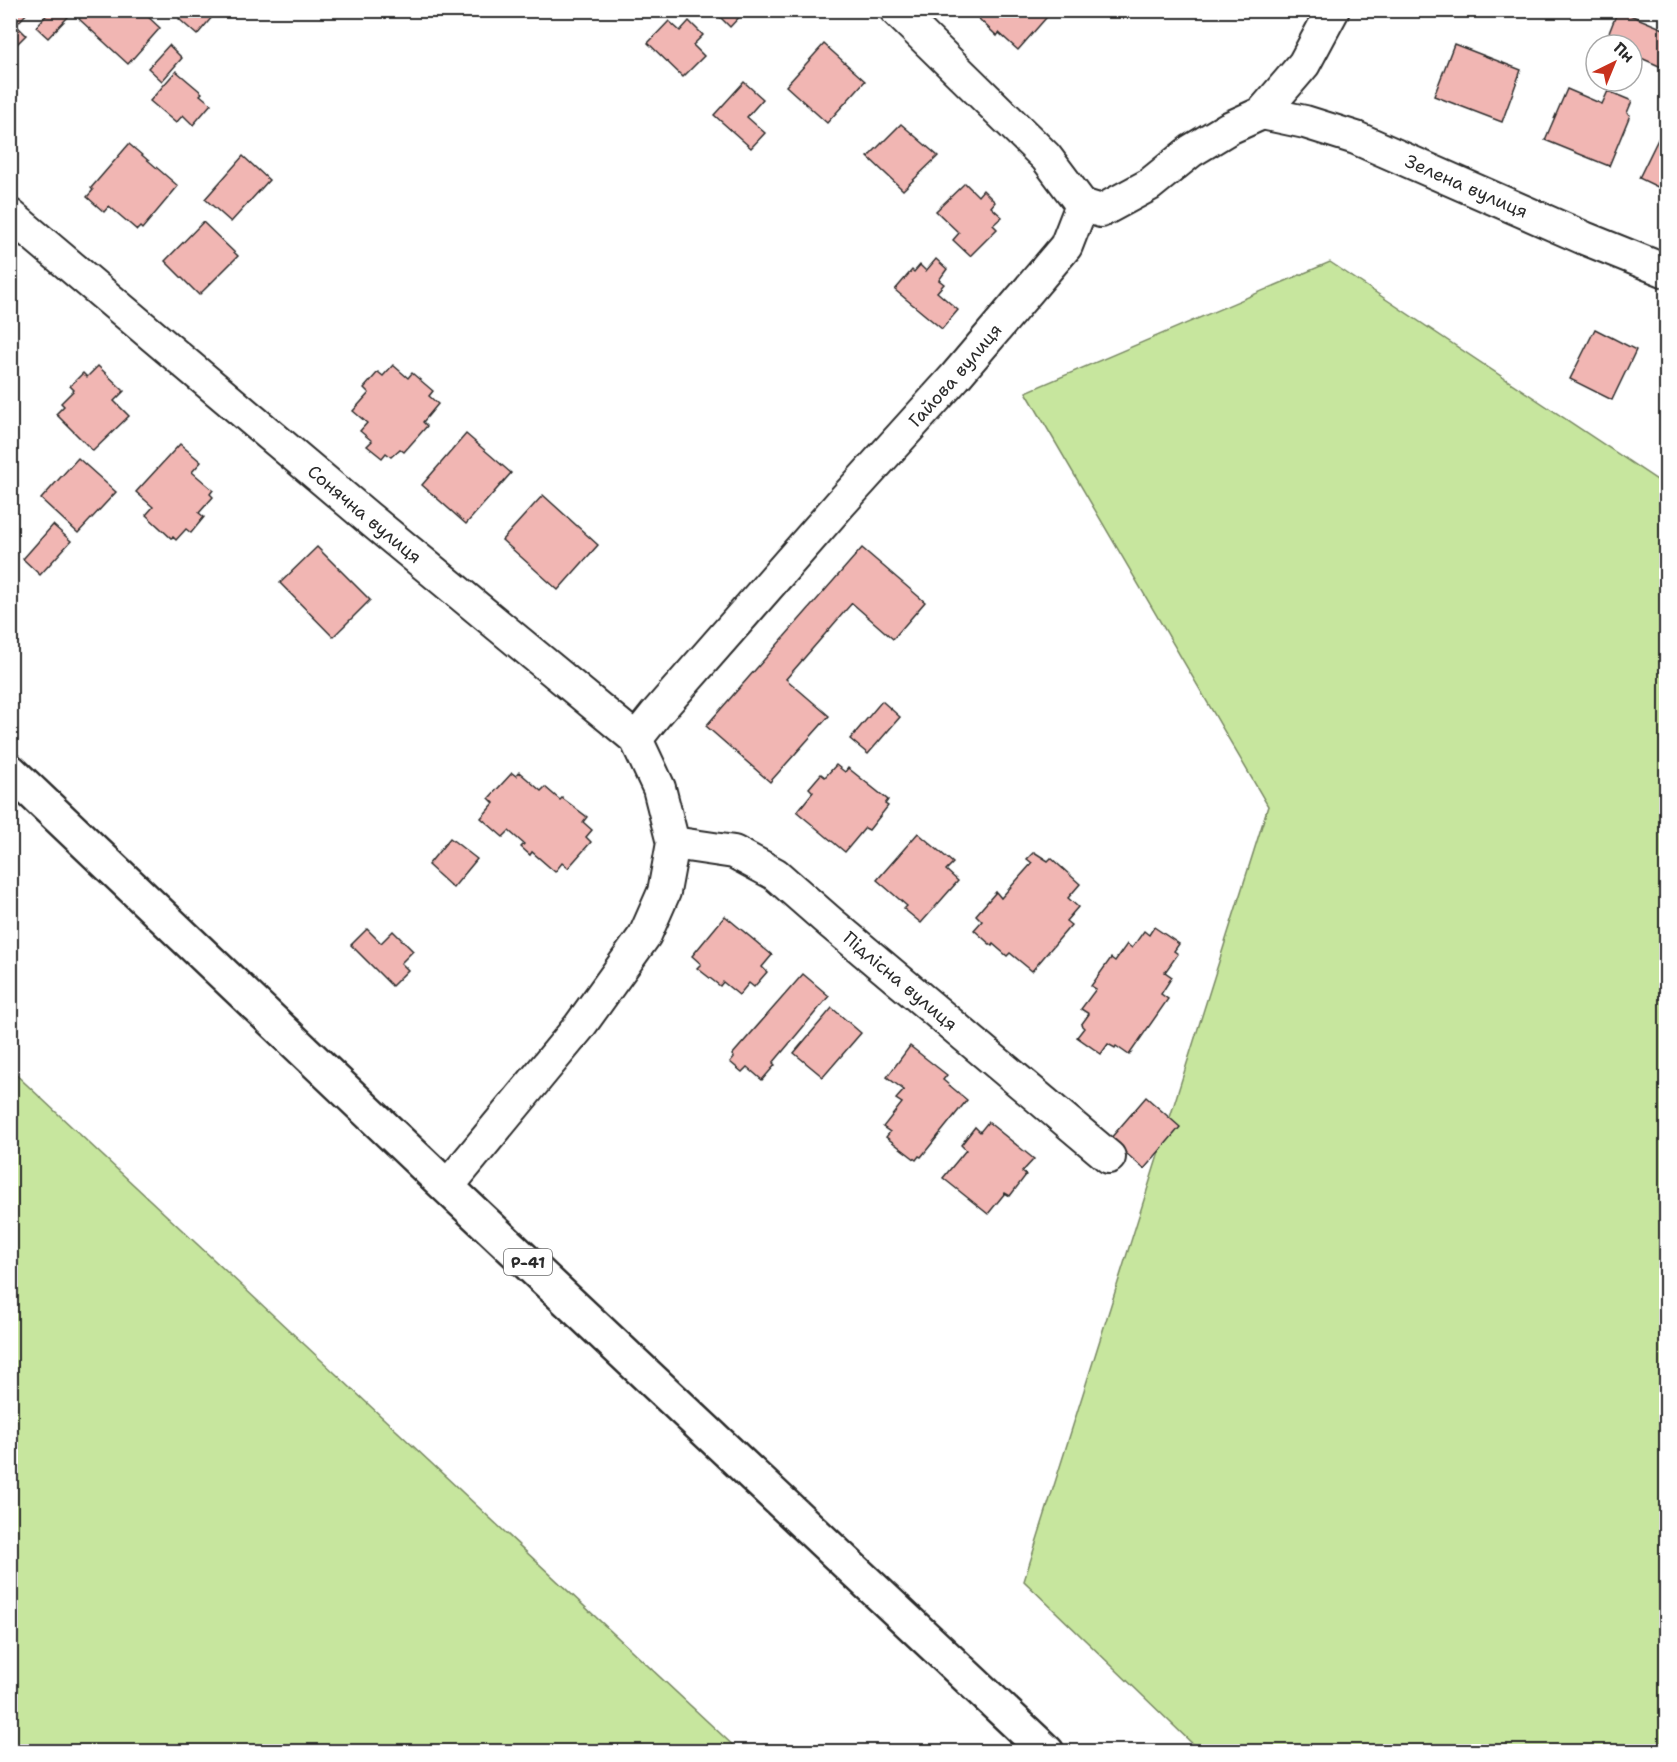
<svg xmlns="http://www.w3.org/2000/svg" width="1677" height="1762" font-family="'Shantell Sans',sans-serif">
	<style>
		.green { fill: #c7e69e; stroke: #798864; stroke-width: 1.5 }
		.building { fill: #f1b6b3; stroke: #2b2b2b; stroke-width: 1.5 }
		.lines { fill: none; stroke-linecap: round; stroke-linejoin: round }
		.street-casing { stroke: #2b2b2b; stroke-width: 36 }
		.primary-casing { stroke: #2b2b2b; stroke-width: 38 }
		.street { stroke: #fff; stroke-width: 32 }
		.primary { stroke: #fff; stroke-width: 33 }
		.labels { text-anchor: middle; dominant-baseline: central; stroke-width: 5; stroke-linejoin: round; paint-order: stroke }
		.shield { fill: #fff; stroke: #6b6b6b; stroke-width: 1.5 }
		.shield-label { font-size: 16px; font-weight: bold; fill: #2b2b2b }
		.street-label { font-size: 18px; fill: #2b2b2b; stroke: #fff }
	</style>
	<rect width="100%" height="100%" fill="#fff"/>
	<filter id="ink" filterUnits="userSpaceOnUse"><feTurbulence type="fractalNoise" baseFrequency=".0167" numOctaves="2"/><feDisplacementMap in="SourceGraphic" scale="12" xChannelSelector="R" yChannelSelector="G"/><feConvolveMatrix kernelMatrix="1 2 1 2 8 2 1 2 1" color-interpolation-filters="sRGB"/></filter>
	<g filter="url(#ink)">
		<g class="green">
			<path d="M 1330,262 L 1666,486 L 1666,1751 L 1200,1751 L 1024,1581 L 1268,806 L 1026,392 Z"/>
			<path d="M 10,1070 L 11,1070 L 739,1751 L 11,1751 Z"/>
		</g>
		<g class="building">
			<path d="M 10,10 L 29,11 L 16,25 L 26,35 L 10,51 Z"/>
			<path d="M 51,10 L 61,10 L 68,17 L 48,38 L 36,27 Z"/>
			<path d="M 86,10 L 146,10 L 144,13 L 160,28 L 128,64 L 79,19 Z"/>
			<path d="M 186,10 L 218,10 L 197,35 L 179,19 Z"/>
			<path d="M 713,10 L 746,10 L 730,27 Z"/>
			<path d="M 986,10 L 1053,10 L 1018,50 L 999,33 L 997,36 L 979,19 Z"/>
			<path d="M 1618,10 L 1666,30 L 1666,69 L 1632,54 L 1632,45 L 1610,45 L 1605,43 Z"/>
			<path d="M 669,21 L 680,31 L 689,21 L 703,35 L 693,45 L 704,56 L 683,77 L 648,43 Z"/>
			<path d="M 824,44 L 865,81 L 827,123 L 786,86 Z"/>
			<path d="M 1454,44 L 1521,70 L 1502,122 L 1434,96 Z"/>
			<path d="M 169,45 L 182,58 L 162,81 L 148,68 Z"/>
			<path d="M 176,71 L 202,93 L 200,95 L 211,104 L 193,125 L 183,115 L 176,123 L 150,101 Z"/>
			<path d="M 744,82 L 763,99 L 747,117 L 765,133 L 751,148 L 714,115 Z"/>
			<path d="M 1567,89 L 1602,104 L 1608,91 L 1632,101 L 1627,113 L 1630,115 L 1609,166 L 1545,140 Z"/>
			<path d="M 901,124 L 938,156 L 903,190 L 868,157 Z"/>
			<path d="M 1663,129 L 1666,131 L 1666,191 L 1639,178 Z"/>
			<path d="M 129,144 L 178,186 L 142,229 L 140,227 L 137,230 L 109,206 L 104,212 L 87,197 L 93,190 L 91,188 Z"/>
			<path d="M 243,156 L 269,180 L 231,222 L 205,199 Z"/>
			<path d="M 965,183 L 978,196 L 983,190 L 995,202 L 991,207 L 1002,217 L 993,225 L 997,229 L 970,256 L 953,240 L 959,233 L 936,211 Z"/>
			<path d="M 203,222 L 238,256 L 199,295 L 165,261 Z"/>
			<path d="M 936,259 L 947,269 L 939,280 L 944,284 L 937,292 L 958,310 L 942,329 L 895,290 L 912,270 L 914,272 L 920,265 L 926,271 Z"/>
			<path d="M 1595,329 L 1636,350 L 1612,400 L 1570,379 Z"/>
			<path d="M 393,365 L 408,378 L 412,373 L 433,391 L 429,396 L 438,404 L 423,422 L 427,426 L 404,452 L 400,449 L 391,457 L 386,453 L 382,458 L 367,446 L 372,441 L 360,431 L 367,423 L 353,411 L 369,393 L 364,388 L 378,372 L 383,376 Z"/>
			<path d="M 98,366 L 124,391 L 114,401 L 129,416 L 93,451 L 56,414 L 64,406 L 61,403 L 74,390 L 70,386 L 83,373 L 87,377 Z"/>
			<path d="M 466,434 L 511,473 L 466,524 L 422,485 Z"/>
			<path d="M 180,444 L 201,462 L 192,472 L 213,490 L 210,494 L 213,497 L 199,513 L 204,517 L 191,533 L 186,529 L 176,540 L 173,537 L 171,538 L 146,515 L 153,507 L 136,492 Z"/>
			<path d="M 78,458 L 116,492 L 78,533 L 41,499 Z"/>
			<path d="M 543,495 L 598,545 L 558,590 L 502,540 Z"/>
			<path d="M 53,525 L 71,541 L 40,575 L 23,559 Z"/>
			<path d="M 317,547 L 370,600 L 333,637 L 280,583 Z"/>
			<path d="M 862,548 L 925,602 L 893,639 L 852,603 L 786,679 L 829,716 L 770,782 L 706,726 Z"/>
			<path d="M 882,701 L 900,717 L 868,754 L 850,739 Z"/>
			<path d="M 836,765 L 845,772 L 848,768 L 888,800 L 885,804 L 888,806 L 869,830 L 865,828 L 845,852 L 797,812 L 813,792 L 809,788 L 821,774 L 825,777 Z"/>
			<path d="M 519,772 L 541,791 L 545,787 L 560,800 L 562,798 L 587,817 L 583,822 L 592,830 L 586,837 L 591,842 L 568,868 L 562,863 L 555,872 L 532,852 L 530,855 L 521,847 L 524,844 L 509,831 L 503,837 L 481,818 L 494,803 L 489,798 L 512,773 L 516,776 Z"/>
			<path d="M 918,833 L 953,863 L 946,870 L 958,881 L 921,923 L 904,909 L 907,906 L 877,880 Z"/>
			<path d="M 450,838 L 477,859 L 453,888 L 428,865 Z"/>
			<path d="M 1034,852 L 1048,861 L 1051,858 L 1080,884 L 1068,898 L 1078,907 L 1066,921 L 1071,925 L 1032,971 L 1010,953 L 1007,956 L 993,944 L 992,946 L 974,930 L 982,921 L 976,915 L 996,892 L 1001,898 L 1032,863 L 1027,859 Z"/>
			<path d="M 725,916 L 772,955 L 762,967 L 767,972 L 754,987 L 749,983 L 739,995 L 723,982 L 720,986 L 697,968 L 701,964 L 692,956 Z"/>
			<path d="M 1154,927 L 1179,944 L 1174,951 L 1178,954 L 1165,972 L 1172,977 L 1161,994 L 1168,999 L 1129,1055 L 1116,1046 L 1115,1048 L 1108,1044 L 1101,1054 L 1077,1037 L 1084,1028 L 1081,1025 L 1089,1014 L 1081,1009 L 1096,989 L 1091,986 L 1111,958 L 1115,961 L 1127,944 L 1132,948 L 1144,931 L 1149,935 Z"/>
			<path d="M 367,929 L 381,943 L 393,931 L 413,951 L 401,963 L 408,970 L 392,986 L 351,945 Z"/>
			<path d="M 803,974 L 829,996 L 773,1063 L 775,1065 L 762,1080 L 747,1067 L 742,1072 L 730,1062 L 734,1057 L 732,1055 Z"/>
			<path d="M 832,1008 L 861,1033 L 823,1077 L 794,1053 Z"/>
			<path d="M 910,1046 L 947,1075 L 943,1080 L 967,1100 L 921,1157 L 919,1156 L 916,1160 L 886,1137 L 890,1132 L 883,1127 L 902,1103 L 896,1099 L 904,1090 L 887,1077 Z"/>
			<path d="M 1146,1097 L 1180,1127 L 1144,1169 L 1110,1139 Z"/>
			<path d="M 988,1122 L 1034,1159 L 1022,1172 L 1026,1175 L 1010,1196 L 1005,1193 L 988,1214 L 943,1178 L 966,1150 L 961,1145 L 975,1127 L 980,1132 Z"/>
		</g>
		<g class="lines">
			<g class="street-casing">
				<g id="street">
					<path id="s1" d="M 1262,113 L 1305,122 L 1356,138 L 1584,238 L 1666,271"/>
					<path d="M 1082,205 L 1101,211 L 1149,185 L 1191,151 L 1229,128 L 1262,113 L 1304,64 L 1333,10"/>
					<path id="s2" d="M 10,215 L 366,516 L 636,739 L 659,788 L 673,843 L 664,892 L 645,935 L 579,1027 L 447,1187"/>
					<path id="s3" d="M 636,739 L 656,714 L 841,503 L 955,377 L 1066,246 L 1082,205 L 1046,157 L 896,10"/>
					<path id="s4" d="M 673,843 L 734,852 L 775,874 L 831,923 L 1109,1157"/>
				</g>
			</g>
			<g class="primary-casing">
				<path id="primary" d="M 10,771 L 447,1187 L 1047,1752"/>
			</g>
			<use href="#street" class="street"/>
			<use href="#primary" class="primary"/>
		</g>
	</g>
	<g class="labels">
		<rect class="shield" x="504" y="1249" width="48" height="26" rx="4.5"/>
		<g class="shield-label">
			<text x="528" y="1262">Р-41</text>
		</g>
		<g class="street-label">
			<text stroke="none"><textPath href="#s1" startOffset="218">Зелена вулиця</textPath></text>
			<text stroke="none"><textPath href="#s3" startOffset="484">Гайова вулиця</textPath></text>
			<text stroke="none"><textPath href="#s2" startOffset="464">Сонячна вулиця</textPath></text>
			<text stroke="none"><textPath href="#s4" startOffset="273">Підлісна вулиця</textPath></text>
		</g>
	</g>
	<rect width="1677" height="1762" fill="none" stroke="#fff" stroke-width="36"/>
	<rect x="18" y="18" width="1641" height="1726" fill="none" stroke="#2b2b2b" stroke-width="2" filter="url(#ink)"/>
	<g transform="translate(1614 63) rotate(43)"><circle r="28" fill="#ffffff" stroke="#aaaaaa" stroke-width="1.5"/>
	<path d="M0-4.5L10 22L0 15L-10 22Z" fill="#c8321e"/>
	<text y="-9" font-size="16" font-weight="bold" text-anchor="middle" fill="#2b2b2b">Пн</text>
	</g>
</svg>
